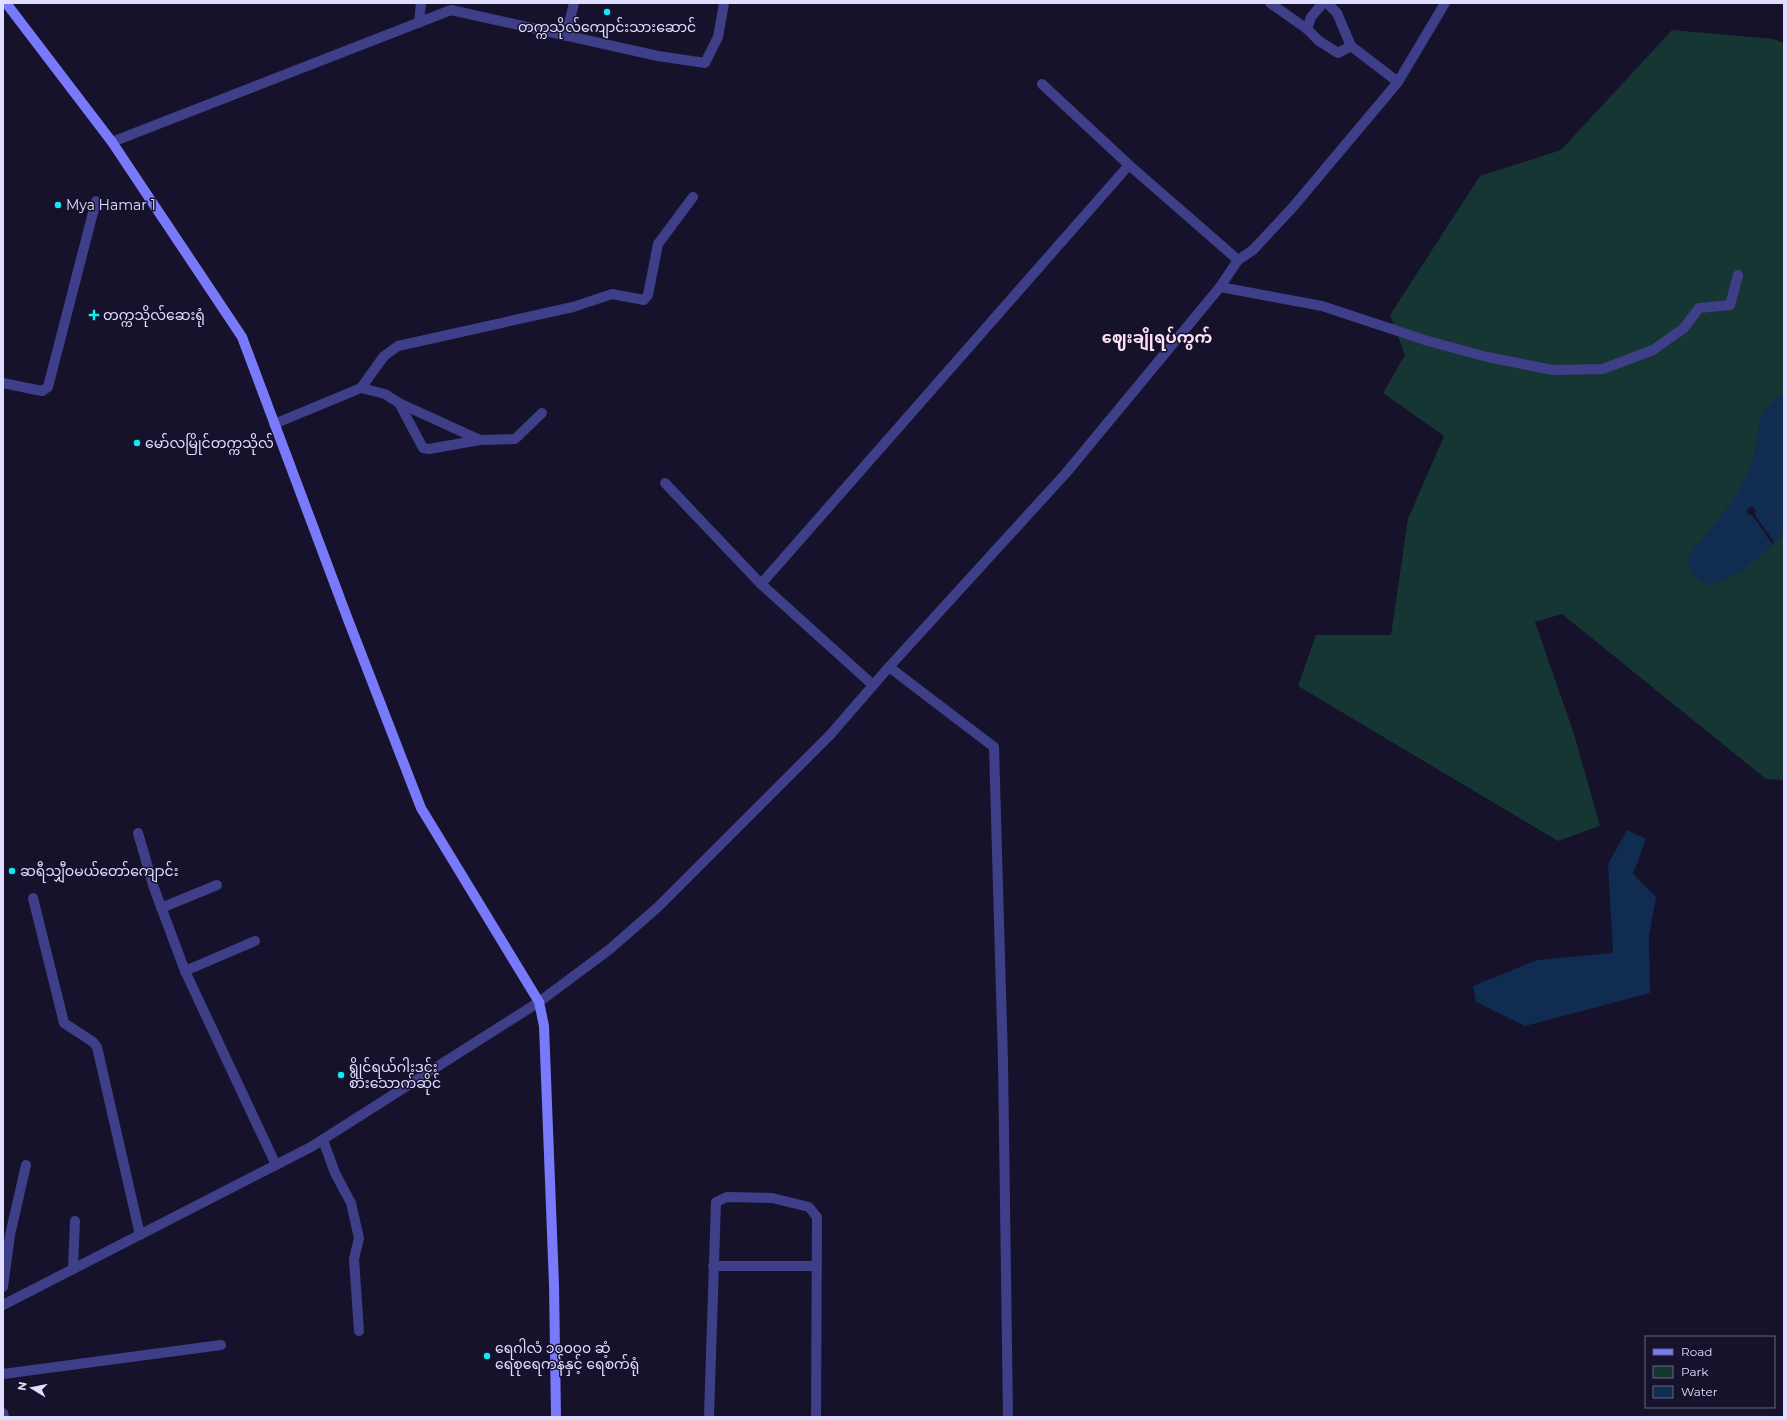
<svg xmlns="http://www.w3.org/2000/svg" width="1787" height="1420" font-family="Montserrat,'Noto Sans Myanmar',sans-serif">
	<style>
		.green { fill: #153633 }
		.water { fill: #112c51 }
		.pier { fill: #16122c }
		.lines { fill: none; stroke-linecap: round; stroke-linejoin: round }
		.minor { stroke: #3f3f89; stroke-width: 10 }
		.secondary { stroke: #787afb; stroke-width: 10 }
		.poi-dot { fill: #10eaf8; stroke: #16122c; stroke-width: 1.5 }
		.labels { text-anchor: middle; dominant-baseline: central; stroke-width: 3; stroke-linejoin: round; paint-order: stroke }
		.poi-label { font-size: 14px; fill: #e0defe; stroke: #16122c; text-anchor: start }
		.quarter-label { font-size: 16px; font-weight: bold; fill: #fee0f4; stroke: #16122c }
	</style>
	<rect width="100%" height="100%" fill="#16122c"/>
	<path class="green" d="M 1672,30 L 1773,39 L 1784,43 L 1784,780 L 1766,779 L 1562,614 L 1535,622 L 1574,734 L 1600,826 L 1558,841 L 1298,686 L 1316,635 L 1391,635 L 1408,519 L 1444,436 L 1383,393 L 1405,355 L 1390,315 L 1480,176 L 1561,150 Z"/>
	<g class="water">
		<path d="M 1784,394 L 1784,534 C 1759,556 1740,581 1705,585 C 1695,577 1688,571 1687,559 C 1709,527 1735,505 1750,468 C 1761,440 1752,408 1784,394 Z"/>
		<path d="M 1627,830 L 1646,839 L 1633,874 L 1656,897 L 1649,936 L 1650,993 L 1525,1026 L 1476,1002 L 1473,986 L 1537,960 L 1613,953 L 1608,864 Z"/>
	</g>
	<path class="pier" d="M 1752,506 L 1756,510 L 1755,515 L 1774,542 L 1772,544 L 1753,516 L 1747,514 L 1747,509 Z"/>
	<g class="lines">
		<g class="minor">
			<path d="M 1270,3 L 1307,29"/>
			<path d="M 1323,3 L 1311,17 L 1307,29 L 1319,41 L 1338,53 L 1351,46"/>
			<path d="M 1327,3 L 1337,13 L 1351,46 L 1398,82"/>
			<path d="M 419,23 L 421,3"/>
			<path d="M 566,36 L 574,3"/>
			<path d="M 1042,84 L 1129,165 L 1238,260"/>
			<path d="M 112,142 L 451,10 L 658,56 L 705,63 L 718,37 L 724,3"/>
			<path d="M 1220,287 L 1322,306 L 1428,341 L 1487,357 L 1553,370 L 1603,369 L 1653,350 L 1684,328 L 1699,308 L 1730,305 L 1738,275"/>
			<path d="M 3,383 L 42,391 L 48,387 L 96,201"/>
			<path d="M 361,388 L 385,394 L 399,403 L 480,440"/>
			<path d="M 399,403 L 423,448 L 429,449 L 480,440 L 515,439 L 542,413"/>
			<path d="M 274,424 L 361,388 L 384,356 L 398,346 L 573,307 L 612,294 L 644,300 L 648,295 L 658,244 L 693,197"/>
			<path d="M 665,483 L 761,584 L 873,685"/>
			<path d="M 761,584 L 1129,165"/>
			<path d="M 889,667 L 994,747 L 1003,1061 L 1008,1417"/>
			<path d="M 138,833 L 154,888 L 185,971 L 276,1165"/>
			<path d="M 33,898 L 64,1023 L 93,1042 L 97,1047 L 140,1235"/>
			<path d="M 161,908 L 217,885"/>
			<path d="M 185,971 L 255,941"/>
			<path d="M 323,1140 L 335,1173 L 351,1203 L 359,1238 L 354,1259 L 359,1331"/>
			<path d="M 713,1266 L 816,1266"/>
			<path d="M 73,1269 L 75,1221"/>
			<path d="M 3,1287 L 10,1235 L 26,1165"/>
			<path d="M 3,1305 L 311,1147 L 539,1002 L 610,949 L 658,907 L 830,735 L 889,667 L 1066,473 L 1220,287 L 1238,260 L 1253,250 L 1293,207 L 1398,82 L 1445,3"/>
			<path d="M 3,1374 L 221,1345"/>
			<path d="M 3,1413 L 4,1417"/>
			<path d="M 709,1417 L 716,1202 L 727,1197 L 772,1198 L 809,1207 L 817,1217 L 816,1417"/>
		</g>
		<path class="secondary" d="M 6,3 L 112,142 L 242,337 L 347,617 L 421,808 L 539,1002 L 544,1026 L 554,1285 L 556,1417"/>
	</g>
	<g class="poi-dot">
		<circle cx="607" cy="12" r="4"/>
		<circle cx="58" cy="205" r="4"/>
		<path d="M92 309h4v4h4v4h-4v4h-4v-4h-4v-4h4z"/>
		<circle cx="137" cy="443" r="4"/>
		<circle cx="12" cy="871" r="4"/>
		<circle cx="341" cy="1075" r="4"/>
		<circle cx="487" cy="1356" r="4"/>
	</g>
	<g class="labels">
		<g class="poi-label">
			<text x="607" y="27" text-anchor="middle">တက္ကသိုလ်ကျောင်းသားဆောင်</text>
			<text x="66" y="205">Mya Hamar 1</text>
			<text x="103" y="315">တက္ကသိုလ်ဆေးရုံ</text>
			<text x="145" y="443">မော်လမြိုင်တက္ကသိုလ်</text>
			<text x="20" y="871">ဆရီသျှီဝမယ်တော်ကျောင်း</text>
			<text x="349" y="1067">ရွိုင်ရယ်ဂါးဒင်း<tspan x="349" dy="16">စားသောက်ဆိုင်</tspan></text>
			<text x="495" y="1348">ရေဂါလံ ၁၀၀၀၀ ဆံ့<tspan x="495" dy="16">ရေစုရေကန်နှင့် ရေစက်ရုံ</tspan></text>
		</g>
		<g class="quarter-label">
			<text x="1157" y="337">ဈေးချိုရပ်ကွက်</text>
		</g>
	</g>
	<rect width="1787" height="1420" fill="none" stroke="#e0defe" stroke-width="8"/>
	<rect x="1645" y="1336" width="130" height="72" fill="#16122c" stroke="#676480"/>
	<rect x="1653" y="1349" width="20" height="6" fill="#787afb" stroke="#676480"/>
	<text x="1681" y="1356" font-size="12" fill="#e0defe">Road</text>
	<rect x="1653" y="1366" width="20" height="12" fill="#153633" stroke="#676480"/>
	<text x="1681" y="1376" font-size="12" fill="#e0defe">Park</text>
	<rect x="1653" y="1386" width="20" height="12" fill="#112c51" stroke="#676480"/>
	<text x="1681" y="1396" font-size="12" fill="#e0defe">Water</text>
	<g transform="translate(32 1388) rotate(280)" stroke="#16122c" stroke-width="3" paint-order="stroke">
	<path d="M0-3L7 15L0 10L-7 15Z" fill="#e0defe"/>
	<text y="-6" font-size="11" font-weight="bold" text-anchor="middle" fill="#e0defe">N</text>
	</g>
</svg>
